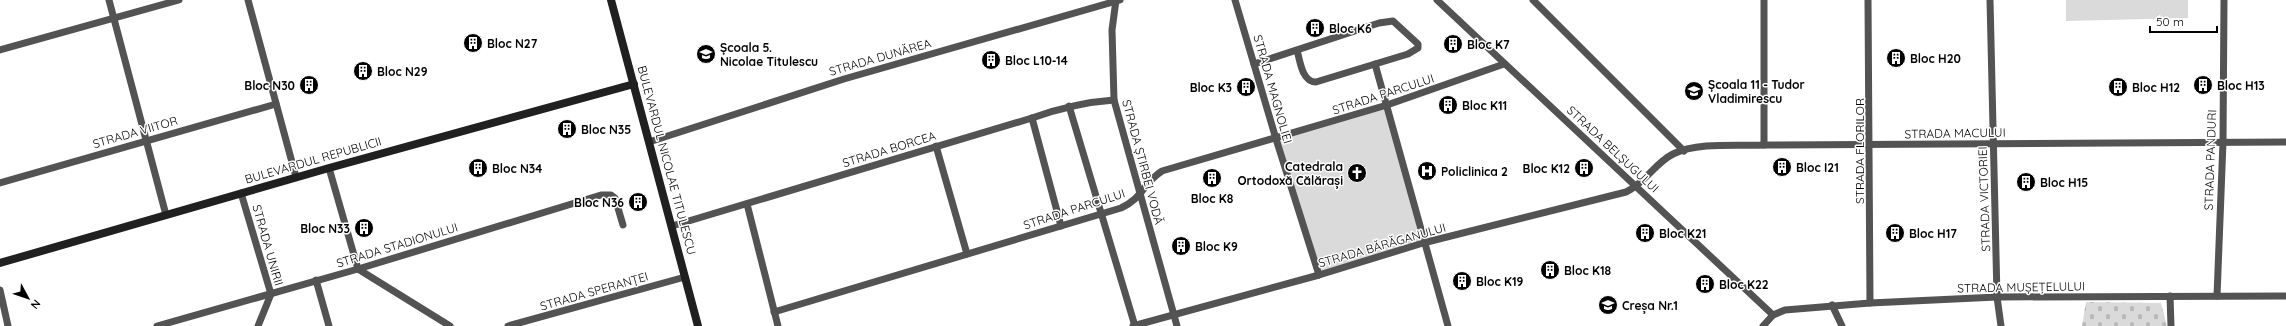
<svg xmlns="http://www.w3.org/2000/svg" width="2286" height="326" font-family="Quicksand,sans-serif">
	<style>
		.cemetery { fill: url(#cemetery-stones) }
		.park { fill: #dadada }
		.lines { fill: none; stroke-linecap: round; stroke-linejoin: round }
		.street { stroke: #535353; stroke-width: 7 }
		.secondary { stroke: #202020; stroke-width: 8 }
		.labels { text-anchor: middle; dominant-baseline: central; stroke-width: 3; stroke-linejoin: round; paint-order: stroke }
		.poi-label { font-size: 12px; font-weight: bold; fill: #000; stroke: #fff; text-anchor: start }
		.street-label { font-size: 12px; fill: #000; stroke: #fff }
	</style>
	<defs>
		<pattern id="cemetery-stones" width="16" height="16" patternUnits="userSpaceOnUse"><rect width="16" height="16" fill="#dadada"/><path d="M2 7V4a2 2 0 0 1 4 0v3zM10 15v-3a2 2 0 0 1 4 0v3z" fill="#b9b9b9"/></pattern>
	</defs>
	<rect width="100%" height="100%" fill="#fff"/>
	<path class="cemetery" d="M 2086,302 L 2161,303 L 2167,326 L 2082,326 Z"/>
	<g class="park">
		<path d="M 2066,0 L 2188,0 L 2188,18 L 2066,21 Z"/>
		<path d="M 1387,105 L 1423,243 L 1319,275 L 1276,139 Z"/>
	</g>
	<g class="lines">
		<g class="street">
			<path d="M 109,0 L 166,215"/>
			<path d="M 248,0 L 296,177"/>
			<path d="M 1116,0 L 1112,30 L 1114,100 L 1177,326"/>
			<path d="M 1235,0 L 1276,139 L 1319,275"/>
			<path d="M 1437,0 L 1773,315"/>
			<path d="M 1533,0 L 1684,151"/>
			<path d="M 1764,0 L 1764,145"/>
			<path d="M 1868,0 L 1870,303"/>
			<path d="M 1990,0 L 1997,297 L 2001,326"/>
			<path d="M 0,50 L 179,0"/>
			<path d="M 1254,64 L 1379,23 L 1393,21 L 1418,44 L 1418,48 L 1408,54 L 1316,82 C 1302,82 1300,61 1297,50"/>
			<path d="M 1375,64 L 1448,326"/>
			<path d="M 1069,106 L 1135,326"/>
			<path d="M 1032,118 L 1061,226"/>
			<path d="M 649,142 L 844,79 L 1120,0"/>
			<path d="M 936,146 L 967,254"/>
			<path d="M 329,168 L 358,269 L 450,326"/>
			<path d="M 0,183 L 276,104"/>
			<path d="M 241,193 L 271,294 L 258,326"/>
			<path d="M 747,204 L 778,326"/>
			<path d="M 672,226 L 1032,118 C 1060,108 1085,102 1114,100"/>
			<path d="M 316,280 L 329,326"/>
			<path d="M 0,290 L 8,326"/>
			<path d="M 2170,296 L 2171,326"/>
			<path d="M 2217,296 L 2223,142 L 2224,0"/>
			<path d="M 1832,305 L 1842,326"/>
			<path d="M 774,312 L 1121,208 C 1144,197 1142,184 1162,171 L 1387,105 L 1504,64"/>
			<path d="M 157,326 L 358,269 L 601,195 L 611,195 L 615,198 L 623,225"/>
			<path d="M 508,326 L 685,277"/>
			<path d="M 1133,326 L 1319,275 L 1423,243 L 1626,192 C 1645,183 1655,163 1673,154 C 1697,142 1738,146 1764,145 L 2286,142"/>
			<path d="M 1763,326 L 1773,315 L 1785,310 L 1870,303 L 1997,297 L 2286,296"/>
		</g>
		<g class="secondary">
			<path d="M 611,0 L 698,326"/>
			<path d="M 0,263 L 329,168 L 634,84"/>
		</g>
	</g>
	<defs>
		<g id="building-disc" transform="scale(1)"><circle r="9.5" fill="#000" stroke="#fff"/><path d="M-4-6H4V6H1V3H-1V6H-4ZM-2.5-4.3h1.7v1.8h-1.7ZM.8-4.3h1.7v1.8H.8ZM-2.5-1h1.7V.8h-1.7ZM.8-1h1.7V.8H.8Z" fill="#fff"/></g>
		<g id="school-disc" transform="scale(1)"><circle r="9.5" fill="#000" stroke="#fff"/><path d="M0-5L7-2L0 1L-7-2ZM-4 1L0 2.5L4 1V4Q0 6-4 4Z" fill="#fff"/></g>
		<g id="hospital-disc" transform="scale(1)"><circle r="9.5" fill="#000" stroke="#fff"/><path d="M-5-5h3v3.5h4V-5h3V5h-3V1.5h-4V5h-3Z" fill="#fff"/></g>
		<g id="church-disc" transform="scale(1)"><circle r="9.5" fill="#000" stroke="#fff"/><path d="M-1.2-6h2.4v3.5h3.3v2.4h-3.3V6h-2.4V-.1h-3.3v-2.4h3.3Z" fill="#fff"/></g>
	</defs>
	<g fill-rule="evenodd">
		<use href="#building-disc" x="1315" y="28"/>
		<use href="#building-disc" x="473" y="43"/>
		<use href="#building-disc" x="1453" y="44"/>
		<use href="#school-disc" x="706" y="54"/>
		<use href="#building-disc" x="1896" y="58"/>
		<use href="#building-disc" x="991" y="60"/>
		<use href="#building-disc" x="363" y="71"/>
		<use href="#building-disc" x="309" y="85"/>
		<use href="#building-disc" x="2203" y="85"/>
		<use href="#building-disc" x="1246" y="87"/>
		<use href="#building-disc" x="2118" y="87"/>
		<use href="#school-disc" x="1694" y="91"/>
		<use href="#building-disc" x="1448" y="105"/>
		<use href="#building-disc" x="567" y="129"/>
		<use href="#building-disc" x="1782" y="167"/>
		<use href="#building-disc" x="478" y="168"/>
		<use href="#building-disc" x="1584" y="168"/>
		<use href="#hospital-disc" x="1427" y="171"/>
		<use href="#church-disc" x="1357" y="173"/>
		<use href="#building-disc" x="1212" y="178"/>
		<use href="#building-disc" x="2026" y="182"/>
		<use href="#building-disc" x="638" y="202"/>
		<use href="#building-disc" x="364" y="228"/>
		<use href="#building-disc" x="1645" y="233"/>
		<use href="#building-disc" x="1895" y="233"/>
		<use href="#building-disc" x="1181" y="246"/>
		<use href="#building-disc" x="1550" y="270"/>
		<use href="#building-disc" x="1462" y="281"/>
		<use href="#building-disc" x="1705" y="284"/>
		<use href="#school-disc" x="1608" y="305"/>
	</g>
	<g class="labels">
		<g class="poi-label">
			<text x="1329" y="28">Bloc K6</text>
			<text x="487" y="43">Bloc N27</text>
			<text x="1467" y="44">Bloc K7</text>
			<text x="720" y="47">Școala 5.<tspan x="720" dy="14">Nicolae Titulescu</tspan></text>
			<text x="1910" y="58">Bloc H20</text>
			<text x="1005" y="60">Bloc L10-14</text>
			<text x="377" y="71">Bloc N29</text>
			<text x="1708" y="84">Școala 11 - Tudor<tspan x="1708" dy="14">Vladimirescu</tspan></text>
			<text x="295" y="85" text-anchor="end">Bloc N30</text>
			<text x="2217" y="85">Bloc H13</text>
			<text x="1232" y="87" text-anchor="end">Bloc K3</text>
			<text x="2132" y="87">Bloc H12</text>
			<text x="1462" y="105">Bloc K11</text>
			<text x="581" y="129">Bloc N35</text>
			<text x="1343" y="166" text-anchor="end">Catedrala<tspan x="1343" dy="14">Ortodoxă Călărași</tspan></text>
			<text x="1796" y="167">Bloc I21</text>
			<text x="492" y="168">Bloc N34</text>
			<text x="1570" y="168" text-anchor="end">Bloc K12</text>
			<text x="1441" y="171">Policlinica 2</text>
			<text x="2040" y="182">Bloc H15</text>
			<text x="1212" y="198" text-anchor="middle">Bloc K8</text>
			<text x="624" y="202" text-anchor="end">Bloc N36</text>
			<text x="350" y="228" text-anchor="end">Bloc N33</text>
			<text x="1659" y="233">Bloc K21</text>
			<text x="1909" y="233">Bloc H17</text>
			<text x="1195" y="246">Bloc K9</text>
			<text x="1564" y="270">Bloc K18</text>
			<text x="1476" y="281">Bloc K19</text>
			<text x="1719" y="284">Bloc K22</text>
			<text x="1622" y="305">Creșa Nr.1</text>
		</g>
		<g class="street-label">
			<text transform="translate(880 57) rotate(-16)">STRADA DUNĂREA</text>
			<text transform="translate(1273 89) rotate(74)">STRADA MAGNOLIEI</text>
			<text transform="translate(1383 94) rotate(-18)">STRADA PARCULUI</text>
			<text transform="translate(135 132) rotate(-16)">STRADA VIITOR</text>
			<text transform="translate(1955 133) rotate(-1)">STRADA MACULUI</text>
			<text transform="translate(889 149) rotate(-17)">STRADA BORCEA</text>
			<text transform="translate(1613 149) rotate(43)">STRADA BELȘUGULUI</text>
			<text transform="translate(1859 151) rotate(-90)">STRADA FLORILOR</text>
			<text transform="translate(313 160) rotate(-16)">BULEVARDUL REPUBLICII</text>
			<text transform="translate(667 160) rotate(75)">BULEVARDUL NICOLAE TITULESCU</text>
			<text transform="translate(2210 160) rotate(-88)">STRADA PANDURI</text>
			<text transform="translate(1143 162) rotate(75)">STRADA ȘTIRBEI VODĂ</text>
			<text transform="translate(1984 199) rotate(-92)">STRADA VICTORIEI</text>
			<text transform="translate(1074 209) rotate(-18)">STRADA PARCULUI</text>
			<text transform="translate(268 245) rotate(74)">STRADA UNIRII</text>
			<text transform="translate(397 245) rotate(-17)">STRADA STADIONULUI</text>
			<text transform="translate(1382 245) rotate(-16)">STRADA BĂRĂGANULUI</text>
			<text transform="translate(2021 287) rotate(-1)">STRADA MUȘEȚELULUI</text>
			<text transform="translate(594 291) rotate(-16)">STRADA SPERANȚEI</text>
		</g>
	</g>
	<g transform="translate(28 298) rotate(130)" stroke="#ffffff" stroke-width="3" paint-order="stroke">
	<path d="M0-3L7 15L0 10L-7 15Z" fill="#000000"/>
	<text y="-6" font-size="11" font-weight="bold" text-anchor="middle" fill="#000000">N</text>
	</g>
	<path d="M2150 26v6h67v-6" fill="none" stroke="#000000" stroke-width="2"/>
	<text x="2156" y="26" font-size="12" fill="#000000" stroke="#ffffff" stroke-width="3" paint-order="stroke">50 m</text>
</svg>
